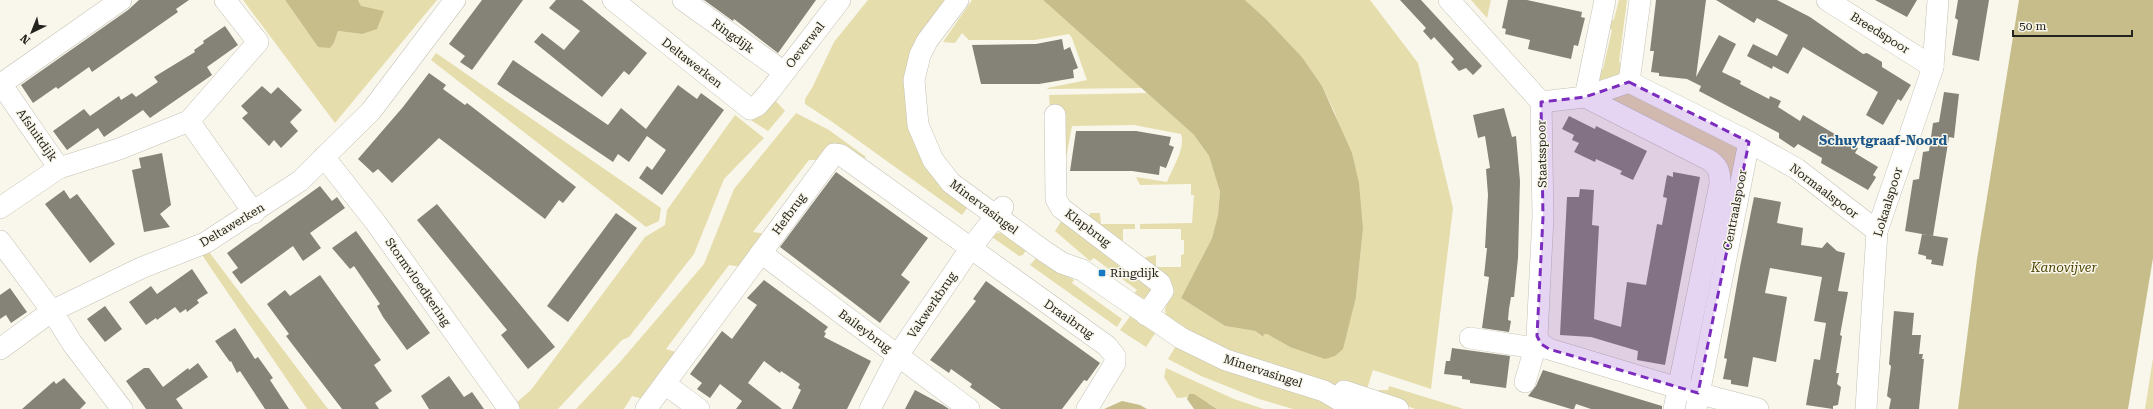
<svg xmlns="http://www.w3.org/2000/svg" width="2153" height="409" font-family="'Roboto Serif',serif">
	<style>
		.green { fill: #e6ddad }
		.water { fill: #c7bd8b }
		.building { fill: #858378 }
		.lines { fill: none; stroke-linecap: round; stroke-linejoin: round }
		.minor-casing { stroke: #c4c2b6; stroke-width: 22 }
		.minor { stroke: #fff; stroke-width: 21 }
		.marked { fill: #7b2cbf; fill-opacity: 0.2; stroke: #7b2cbf; stroke-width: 3; stroke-dasharray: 8 5; stroke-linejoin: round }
		.poi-dot { fill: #167ac5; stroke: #f9f7eb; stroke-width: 1.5 }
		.labels { text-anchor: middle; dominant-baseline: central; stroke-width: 3; stroke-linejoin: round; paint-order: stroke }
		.street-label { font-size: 12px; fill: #24231e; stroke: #f9f7eb }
		.poi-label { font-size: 12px; fill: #24231e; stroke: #f9f7eb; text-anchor: start }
		.neighbourhood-label { font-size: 13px; font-weight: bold; fill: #1c5787; stroke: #f9f7eb }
		.water-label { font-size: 13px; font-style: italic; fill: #4f4403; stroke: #f9f7eb }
	</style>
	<rect width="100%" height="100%" fill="#f9f7eb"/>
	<g class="green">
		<path d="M 243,0 L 285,0 L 318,47 L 334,43 L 338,31 L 362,34 L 361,6 L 358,0 L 437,0 L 335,123 Z"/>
		<path d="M 868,0 L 948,0 L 908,81 L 967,208 L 962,215 L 831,121 L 805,104 L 805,99 L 812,88 L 834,42 Z"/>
		<path d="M 972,0 L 1043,0 L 1142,88 L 1048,89 L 1047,88 L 1087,80 L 1072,38 L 1069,34 L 1035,40 L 969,40 L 962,33 L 955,43 L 943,42 Z"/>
		<path d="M 1245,0 L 1370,0 L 1418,63 L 1453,208 L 1431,389 L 1373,370 L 1366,392 C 1354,388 1342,387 1330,384 C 1278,369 1209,350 1166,317 L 1165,309 L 1169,299 L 1145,261 L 1146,257 L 1156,255 L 1156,267 L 1181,267 L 1181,255 L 1184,254 L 1184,240 L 1181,240 L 1181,229 L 1140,229 L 1140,224 L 1192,223 L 1194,195 L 1191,195 L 1191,184 L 1140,185 L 1136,177 L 1167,182 C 1172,169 1186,148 1181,134 L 1134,125 L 1072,126 L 1063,174 L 1050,109 L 1049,95 L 1147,93 L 1194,135 L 1209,156 L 1220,192 L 1218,216 L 1212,238 L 1181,298 L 1225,326 L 1255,331 L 1262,337 L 1264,334 L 1267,334 L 1290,347 L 1356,297 L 1363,229 L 1341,130 L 1334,111 L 1322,86 L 1302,57 L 1266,19 Z"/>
		<path d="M 1471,0 L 1491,0 L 1487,18 Z"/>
		<path d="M 1619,0 L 1627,0 L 1619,62 L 1624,67 L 1623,73 L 1596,83 L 1596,72 L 1603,69 L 1612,30 L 1606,25 L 1614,19 Z"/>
		<path d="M 436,53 L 661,208 L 659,221 L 646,227 L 431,60 Z"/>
		<path d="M 1623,90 L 1731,138 L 1739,151 L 1735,175 L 1728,178 L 1695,366 L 1697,382 L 1686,380 L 1724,175 L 1598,99 Z"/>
		<path d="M 774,99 L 785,111 L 768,131 L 749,119 L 763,115 Z"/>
		<path d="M 796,113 L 829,130 L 866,157 L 864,160 L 809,160 L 753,232 L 768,234 L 742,267 L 729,265 L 666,349 L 679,353 L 646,400 L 632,396 L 624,409 L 576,409 L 620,362 L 704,264 L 734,189 Z"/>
		<path d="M 735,115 L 764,138 L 724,179 L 694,254 L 629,337 L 622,340 L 558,409 L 520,409 L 515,404 L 531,390 L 645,237 L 665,225 L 667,210 Z"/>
		<path d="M 1090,213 L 1100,213 L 1101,224 L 1135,224 L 1135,229 L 1123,229 L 1123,241 L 1118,240 L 1089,217 Z"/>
		<path d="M 1064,217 L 1154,288 L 1146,298 L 1139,299 L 1132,296 L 1137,290 L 1094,258 L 1090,261 L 1055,231 Z"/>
		<path d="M 1006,232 L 1028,247 L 1023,255 L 1019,256 L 992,237 L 997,233 Z"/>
		<path d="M 206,248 L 328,409 L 307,409 L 200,252 Z"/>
		<path d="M 1036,258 L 1074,280 L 1072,283 L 1122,319 L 1117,327 L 1030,265 Z"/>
		<path d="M 1131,315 L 1156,332 L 1146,347 L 1120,330 Z"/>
		<path d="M 1177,344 L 1230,369 L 1343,409 L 1293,409 L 1259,399 L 1201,376 L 1168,359 Z"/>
		<path d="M 2153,358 L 2153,409 L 2145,409 Z"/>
		<path d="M 1166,368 L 1234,399 L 1264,409 L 1217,409 L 1210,404 L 1189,394 L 1187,397 L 1177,398 L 1164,377 Z"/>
		<path d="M 1389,386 L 1464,409 L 1415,409 L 1378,395 L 1379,390 L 1388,390 Z"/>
	</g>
	<g class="water">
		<path d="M 285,0 L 358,0 L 361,6 L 384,11 L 377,29 L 362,34 L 338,31 L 334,43 L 330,48 L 318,47 Z"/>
		<path d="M 1043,0 L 1245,0 L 1266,19 L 1302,57 L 1322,86 L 1352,153 L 1359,183 L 1363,229 L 1356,297 L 1343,349 L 1335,356 L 1325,359 L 1290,347 L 1267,334 L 1264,334 L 1263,337 L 1255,331 L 1225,326 L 1181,298 L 1212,238 L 1218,215 L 1220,192 L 1209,156 L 1194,135 Z"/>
		<path d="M 2019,0 L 2153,0 L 2153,258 L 2128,409 L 1958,409 L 1977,259 Z"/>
		<path d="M 1189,394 L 1194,394 L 1217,409 L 1194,409 L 1187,399 Z"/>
		<path d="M 1122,401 L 1140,405 L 1147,409 L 1104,409 Z"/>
	</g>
	<g class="building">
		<path d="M 139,0 L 189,0 L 176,9 L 178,12 L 92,72 L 89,67 L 58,89 L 56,87 L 33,103 L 21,85 L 128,10 Z"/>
		<path d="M 482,0 L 523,0 L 472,70 L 460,62 L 465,56 L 449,44 Z"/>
		<path d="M 556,0 L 582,0 L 647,53 L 629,75 L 624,71 L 602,97 L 534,42 L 542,33 L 564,50 L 580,31 L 549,8 Z"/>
		<path d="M 704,0 L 816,0 L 778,53 L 734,19 L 733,21 Z"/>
		<path d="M 1400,0 L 1421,0 L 1482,66 L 1473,75 L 1466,68 L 1459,71 L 1451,62 L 1454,59 L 1434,37 L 1431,40 L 1423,31 L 1426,28 Z"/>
		<path d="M 1508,0 L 1527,0 L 1582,12 L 1581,17 L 1585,18 L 1578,46 L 1574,45 L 1571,59 L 1528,49 L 1530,40 L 1505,34 L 1506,29 L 1502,28 Z"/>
		<path d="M 1656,0 L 1706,0 L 1696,77 L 1719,35 L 1736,44 L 1722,72 L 1741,81 L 1740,84 L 1769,99 L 1770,96 L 1781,101 L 1778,107 L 1800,121 L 1803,115 L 1858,148 L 1855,153 L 1878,167 L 1873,175 L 1876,177 L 1875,179 L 1868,190 L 1821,163 L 1822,158 L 1798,144 L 1794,148 L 1779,138 L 1779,133 L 1699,91 L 1701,86 L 1687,79 L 1659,76 L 1659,73 L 1651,72 L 1654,51 L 1650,51 Z"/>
		<path d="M 1716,0 L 1777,0 L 1810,17 L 1863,54 L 1867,53 L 1882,62 L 1882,67 L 1911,85 L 1901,101 L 1898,99 L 1883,125 L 1866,115 L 1878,92 L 1803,47 L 1788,74 L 1773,66 L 1772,69 L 1747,56 L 1753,44 L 1777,56 L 1788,35 L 1757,18 L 1754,23 Z"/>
		<path d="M 1875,0 L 1917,0 L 1907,17 Z"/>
		<path d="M 1958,0 L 1989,0 L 1979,61 L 1952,55 L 1958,20 L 1955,18 Z"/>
		<path d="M 225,26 L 238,45 L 207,67 L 212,75 L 150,118 L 143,110 L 104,137 L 98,128 L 67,150 L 53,131 L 84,109 L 90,116 L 119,96 L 121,100 L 132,93 L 136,97 L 158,82 L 154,77 L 195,52 L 194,50 L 204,43 L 203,41 Z"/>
		<path d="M 1062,39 L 1064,50 L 1070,47 L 1078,68 L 1073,70 L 1074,78 L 1039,84 L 981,84 L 972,45 L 1036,44 Z"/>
		<path d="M 513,60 L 608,125 L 621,108 L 646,129 L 678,85 L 697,99 L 701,93 L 724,110 L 662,195 L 639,178 L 647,166 L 652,170 L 666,150 L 647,136 L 629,162 L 618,154 L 613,162 L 497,84 Z"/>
		<path d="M 429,73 L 446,85 L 443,89 L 465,105 L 467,103 L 576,187 L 563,203 L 559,200 L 545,219 L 439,138 L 392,183 L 378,169 L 373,173 L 358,159 L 403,107 Z"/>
		<path d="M 262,86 L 271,94 L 278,87 L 302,110 L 290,122 L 298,131 L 281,148 L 274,140 L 269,146 L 242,118 L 248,113 L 241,106 Z"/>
		<path d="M 1944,92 L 1959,94 L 1954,138 L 1949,137 L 1933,236 L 1905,231 L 1913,180 L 1919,179 L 1923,152 L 1929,151 L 1933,123 L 1939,122 Z"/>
		<path d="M 1504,108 L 1512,137 L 1516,136 L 1520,181 L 1518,258 L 1514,297 L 1511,297 L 1509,309 L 1508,320 L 1511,321 L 1509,332 L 1482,328 L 1489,277 L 1484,276 L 1487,248 L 1485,248 L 1488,195 L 1486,169 L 1490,168 L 1485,136 L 1478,138 L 1473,115 Z"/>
		<path d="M 1569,116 L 1595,129 L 1596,126 L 1647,151 L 1633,180 L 1620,174 L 1622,171 L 1596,159 L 1595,162 L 1574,152 L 1579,143 L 1572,140 L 1574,135 L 1562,129 Z"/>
		<path d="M 1076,131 L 1136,131 L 1171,137 L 1169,145 L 1174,147 L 1166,168 L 1160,166 L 1159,175 L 1132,171 L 1070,171 Z"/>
		<path d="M 162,153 L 171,205 L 160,214 L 170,227 L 144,232 L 132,170 L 141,168 L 139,158 Z"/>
		<path d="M 836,172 L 928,238 L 901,275 L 910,282 L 880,323 L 780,247 Z"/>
		<path d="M 1673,172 L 1700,177 L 1665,365 L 1637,360 L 1638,351 L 1591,337 L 1560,335 L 1567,197 L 1579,197 L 1580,189 L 1594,190 L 1592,225 L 1599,226 L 1594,319 L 1621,327 L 1627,282 L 1646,285 L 1657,224 L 1662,225 L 1667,198 L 1663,197 L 1667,175 L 1673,177 Z"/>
		<path d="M 320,186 L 332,201 L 337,197 L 345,208 L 310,233 L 321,248 L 303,261 L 293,246 L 241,284 L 232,272 L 238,268 L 227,253 Z"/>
		<path d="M 64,190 L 70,199 L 77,194 L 115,244 L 90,263 L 45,204 Z"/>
		<path d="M 1754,197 L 1781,202 L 1777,223 L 1803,228 L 1801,245 L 1822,248 L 1827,242 L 1837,251 L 1845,253 L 1838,291 L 1848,292 L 1840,335 L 1842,336 L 1836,373 L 1839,373 L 1837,384 L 1841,387 L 1838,405 L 1833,406 L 1833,409 L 1806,405 L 1814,359 L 1820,360 L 1826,323 L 1814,321 L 1822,277 L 1770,268 L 1765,293 L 1787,297 L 1776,362 L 1753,357 L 1748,387 L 1731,384 L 1731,380 L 1723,379 L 1727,359 L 1724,358 L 1740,267 Z"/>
		<path d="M 437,204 L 555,347 L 528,369 L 501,335 L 507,330 L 417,220 Z"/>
		<path d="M 616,213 L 637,228 L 568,322 L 547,306 Z"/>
		<path d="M 356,231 L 430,333 L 407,350 L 383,317 L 377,306 L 380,304 L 354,266 L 350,269 L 332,248 Z"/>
		<path d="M 1922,234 L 1948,238 L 1943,266 L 1931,264 L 1932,260 L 1926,259 L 1926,256 L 1918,254 Z"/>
		<path d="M 192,269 L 208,293 L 197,300 L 199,303 L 187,312 L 186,309 L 180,313 L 175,307 L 157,320 L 156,318 L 146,325 L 129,302 L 151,286 L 157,294 Z"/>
		<path d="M 320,275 L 381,360 L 374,365 L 392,391 L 375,403 L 379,409 L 342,409 L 286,336 L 289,334 L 267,304 L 285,290 L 290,296 Z"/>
		<path d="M 764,280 L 828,327 L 824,332 L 826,333 L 824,337 L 871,361 L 847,409 L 792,409 L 801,390 L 798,388 L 800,384 L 781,371 L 780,373 L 764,361 L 748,383 L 782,409 L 736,409 L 742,401 L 720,384 L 710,398 L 697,389 L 702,383 L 690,374 L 722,331 L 732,339 L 757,305 L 747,298 Z"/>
		<path d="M 986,281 L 1100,363 L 1087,381 L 1084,380 L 1062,409 L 1001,409 L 970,387 L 972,384 L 951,369 L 949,373 L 930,360 L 976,301 L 973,299 Z"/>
		<path d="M 10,288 L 27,312 L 11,323 L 6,315 L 0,319 L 0,295 Z"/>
		<path d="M 105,306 L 122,329 L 105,342 L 87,319 Z"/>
		<path d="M 1894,311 L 1914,313 L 1912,335 L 1921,335 L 1919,354 L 1923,354 L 1922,359 L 1924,359 L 1919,409 L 1889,409 L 1891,399 L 1887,396 L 1891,366 L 1889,364 Z"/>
		<path d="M 235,328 L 255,359 L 258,357 L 273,378 L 270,380 L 289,409 L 265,409 L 240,371 L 237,373 L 231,361 L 230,362 L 215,341 Z"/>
		<path d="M 1452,348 L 1510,356 L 1506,388 L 1470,383 L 1470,380 L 1462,379 L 1462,376 L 1444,374 L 1446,361 L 1450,361 Z"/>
		<path d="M 198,363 L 208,377 L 176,399 L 183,409 L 146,409 L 126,381 L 144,368 L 149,368 L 163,387 L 188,368 L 189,370 Z"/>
		<path d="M 1543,370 L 1662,406 L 1662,409 L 1591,409 L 1576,404 L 1574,409 L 1571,409 L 1528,396 L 1536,386 Z"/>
		<path d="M 449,376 L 464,397 L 472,392 L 484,409 L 429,409 L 421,396 Z"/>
		<path d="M 64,378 L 86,403 L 80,409 L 22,409 L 54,381 L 56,384 Z"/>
		<path d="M 915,390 L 943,405 L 949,409 L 905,409 Z"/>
	</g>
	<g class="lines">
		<g class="minor-casing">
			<g id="minor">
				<path d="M 613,0 L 750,109 L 758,105 L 770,91 L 840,0"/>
				<path d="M 683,0 L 784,72"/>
				<path d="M 958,0 L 927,41 L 920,55 L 914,80 L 918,125 L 933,160 L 951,183 L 1044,251 L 1062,263 L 1082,270 L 1181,338 L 1226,360 L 1324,391 L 1346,404 L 1361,409"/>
				<path d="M 1449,0 L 1541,102 L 1543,217 L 1537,336 L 1541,344 L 1549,349 L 1678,388 L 1758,409"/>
				<path d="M 1827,0 L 1933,67"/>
				<path d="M 1629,82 L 1640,0"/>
				<path d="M 1585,97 L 1707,159 C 1718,165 1720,171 1720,184 L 1674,409"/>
				<path d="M 1585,97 L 1605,0"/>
				<path d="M 1541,102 L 1585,97 L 1629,82 L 1749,142 L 1696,409"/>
				<path d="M 1055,115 L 1056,199 L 1061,208 L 1160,283 L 1163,291 L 1146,315"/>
				<path d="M 189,121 L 254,213"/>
				<path d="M 1749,142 L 1797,169 L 1877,231"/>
				<path d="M 324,157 L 376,223 L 509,409"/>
				<path d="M 59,168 L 1,84 L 121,0"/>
				<path d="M 0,208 L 59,168 L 119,149 L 189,121 L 258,42 L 225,0"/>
				<path d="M 0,241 L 52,311 L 0,349"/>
				<path d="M 761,253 L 969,409"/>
				<path d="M 1470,338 L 1535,348"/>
				<path d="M 1525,382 L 1535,348 L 1541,344"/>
				<path d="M 665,384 L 699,409"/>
				<path d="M 1344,391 L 1398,409"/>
				<path d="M 122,409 L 72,343 L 52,311 L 141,268 L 205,243 L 300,181 L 371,111 L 455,0"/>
				<path d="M 646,409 L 834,154 L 841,155 L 1107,346 L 1115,356 L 1115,363 L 1087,409"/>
				<path d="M 870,409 L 898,355 L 970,249 L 1003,207"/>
				<path d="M 1866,409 L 1877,231 L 1933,67 L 1938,0"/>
			</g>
		</g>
		<use href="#minor" class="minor"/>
	</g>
	<path class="marked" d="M 1629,82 L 1749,142 L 1698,393 L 1549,349 L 1541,344 L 1537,336 L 1543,217 L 1541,102 L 1585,97 Z"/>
	<rect class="poi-dot" x="1098" y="269" width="8" height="8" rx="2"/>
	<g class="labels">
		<g class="street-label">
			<text transform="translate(1880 33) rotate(32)">Breedspoor</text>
			<text transform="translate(733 36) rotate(36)">Ringdijk</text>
			<text transform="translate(805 45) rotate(-52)">Oeverwal</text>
			<text transform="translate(692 63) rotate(38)">Deltawerken</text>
			<text transform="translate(37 135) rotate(55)">Afsluitdijk</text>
			<text transform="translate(1542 154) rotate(-91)">Staatsspoor</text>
			<text transform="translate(1824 191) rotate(37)">Normaalspoor</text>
			<text transform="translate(1888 202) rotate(-73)">Lokaalspoor</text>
			<text transform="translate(984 207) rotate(37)">Minervasingel</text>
			<text transform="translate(1735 210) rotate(-79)">Centraalspoor</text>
			<text transform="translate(789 214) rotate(-54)">Hefbrug</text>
			<text transform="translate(232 225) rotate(-31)">Deltawerken</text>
			<text transform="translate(1088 228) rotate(37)">Klapbrug</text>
			<text transform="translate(418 282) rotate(55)">Stormvloedkering</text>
			<text transform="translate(932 305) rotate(-56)">Vakwerkbrug</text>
			<text transform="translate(1069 319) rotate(35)">Draaibrug</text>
			<text transform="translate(865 331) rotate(37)">Baileybrug</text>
			<text transform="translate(1263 371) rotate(18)">Minervasingel</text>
		</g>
		<g class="poi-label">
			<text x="1110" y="273">Ringdijk</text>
		</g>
		<g class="neighbourhood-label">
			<text x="1883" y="140">Schuytgraaf-Noord</text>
		</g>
		<g class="water-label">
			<text x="2064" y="267">Kanovijver</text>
		</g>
	</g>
	<g transform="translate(32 32) rotate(223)" stroke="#f9f7eb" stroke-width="3" paint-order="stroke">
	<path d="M0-3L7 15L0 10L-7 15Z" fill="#24231e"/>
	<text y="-6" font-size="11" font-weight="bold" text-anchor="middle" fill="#24231e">N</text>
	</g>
	<path d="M2013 30v6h119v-6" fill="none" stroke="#24231e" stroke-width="2"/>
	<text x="2019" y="30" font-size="12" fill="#24231e" stroke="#f9f7eb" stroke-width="3" paint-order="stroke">50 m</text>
</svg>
